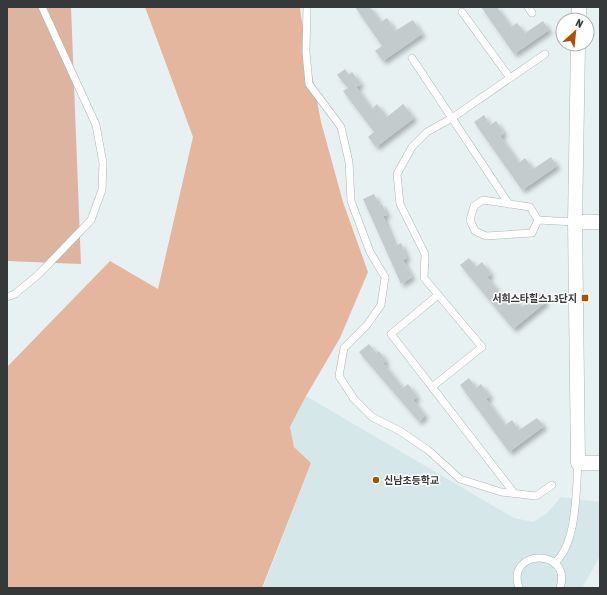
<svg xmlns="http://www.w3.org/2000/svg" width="607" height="595" font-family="'Asap Condensed','Noto Sans KR',sans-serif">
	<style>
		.built { fill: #d5e7e8 }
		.green { fill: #dcb49f }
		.forest { fill: #e4b69e }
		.building { fill: #c3cbcc; filter: url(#shadow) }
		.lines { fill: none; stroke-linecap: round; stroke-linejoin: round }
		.lane-casing { stroke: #adb5b6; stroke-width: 8 }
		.street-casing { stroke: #adb5b6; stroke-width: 15 }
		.lane { stroke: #fff; stroke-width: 7 }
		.street { stroke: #fff; stroke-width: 14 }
		.poi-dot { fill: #af4f04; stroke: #fff; stroke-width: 1.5 }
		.labels { text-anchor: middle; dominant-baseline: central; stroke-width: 3; stroke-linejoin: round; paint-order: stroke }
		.poi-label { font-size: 10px; font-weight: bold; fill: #353939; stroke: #fff; text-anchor: end }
	</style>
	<defs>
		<filter id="shadow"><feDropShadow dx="3.5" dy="3.5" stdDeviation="2" flood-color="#0004"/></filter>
	</defs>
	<rect width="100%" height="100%" fill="#e8f1f2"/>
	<path class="built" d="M 306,396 L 514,518 L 533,522 L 547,513 L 561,497 L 599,502 L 599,558 L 582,588 L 263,588 L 311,463 L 294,447 L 290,427 Z"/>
	<path class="green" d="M 7,7 L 71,7 L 81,264 L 7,261 Z"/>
	<path class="forest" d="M 145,7 L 300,7 L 301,16 L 321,122 L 343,202 L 368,272 L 340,338 L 306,396 L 290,427 L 294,447 L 311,463 L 262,588 L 7,588 L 7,367 L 110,261 L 158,289 L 193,137 Z"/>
	<g class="building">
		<path d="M 355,7 L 370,7 L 381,22 L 387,18 L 395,31 L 413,20 L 422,34 L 383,61 L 375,51 L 382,46 Z"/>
		<path d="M 481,7 L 497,7 L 511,27 L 517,23 L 525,33 L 543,21 L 549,30 L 514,54 Z"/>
		<path d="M 345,69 L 349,75 L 352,72 L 361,84 L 356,87 L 372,109 L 377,104 L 387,117 L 403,104 L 414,118 L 376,147 L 368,137 L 374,132 L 343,91 L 348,88 L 337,75 Z"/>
		<path d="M 484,115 L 490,125 L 496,121 L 504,133 L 500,136 L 519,163 L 525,158 L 533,169 L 551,157 L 557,166 L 522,190 L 474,122 Z"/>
		<path d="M 374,194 L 379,205 L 382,204 L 387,215 L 383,216 L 395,246 L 401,243 L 407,258 L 403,260 L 412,277 L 401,284 L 363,199 Z"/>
		<path d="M 469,258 L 476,267 L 482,262 L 491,274 L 487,277 L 508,302 L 514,297 L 522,307 L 539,293 L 546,302 L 513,329 L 460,265 Z"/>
		<path d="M 369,344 L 376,353 L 379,351 L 386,361 L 383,363 L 403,388 L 408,384 L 417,397 L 413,400 L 425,415 L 419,422 L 359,352 Z"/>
		<path d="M 469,378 L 476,388 L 481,384 L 490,396 L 486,399 L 505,425 L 512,420 L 519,430 L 537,418 L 544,426 L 509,452 L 460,385 Z"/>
	</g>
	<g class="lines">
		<g class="lane-casing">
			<g id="lane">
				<path d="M 307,7 L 306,52 L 309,84 L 341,127 L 349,162 L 351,201 L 370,252 L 385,277 L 381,305 L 367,325 L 344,348 L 339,376 L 354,399 L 372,417 L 400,431 L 428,450 L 460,479 L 501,492 L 536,496 L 552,485"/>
				<path d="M 528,7 L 532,13"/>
				<path d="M 462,12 L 510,78"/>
				<path d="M 412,58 L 509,204"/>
				<path d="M 483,200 L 530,207 L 538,220 L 532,233 L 486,236 L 475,231 L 470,220 L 474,206 Z"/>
				<path d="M 538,220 L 575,222"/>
				<path d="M 438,295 L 391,334 L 514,493"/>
				<path d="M 7,297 L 15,294 L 39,274 L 91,220 L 102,190 L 103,163 L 96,125 L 42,7"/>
				<path d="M 432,387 L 482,347 L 424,278 L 425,254 L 400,204 L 397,174 L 412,147 L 427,132 L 452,118 L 545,54"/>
				<path d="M 554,563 C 577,546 576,490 578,463"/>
				<path d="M 519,588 C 505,548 573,548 560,588"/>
			</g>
		</g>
		<g class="street-casing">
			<g id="street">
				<path d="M 579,20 L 579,7"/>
				<path d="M 578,44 L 575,222 L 578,463 L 600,463"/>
				<path d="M 575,222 L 600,222"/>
			</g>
		</g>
		<use href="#lane" class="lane"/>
		<use href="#street" class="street"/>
	</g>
	<g class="poi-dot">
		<rect x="581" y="294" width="8" height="8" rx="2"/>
		<circle cx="376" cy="480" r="4"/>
	</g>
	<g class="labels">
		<g class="poi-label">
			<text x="577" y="298">서희스타힐스1.3단지</text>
			<text x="384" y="480" text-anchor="start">신남초등학교</text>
		</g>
	</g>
	<rect width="607" height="595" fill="none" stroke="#353939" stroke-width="16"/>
	<g transform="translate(575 32) rotate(27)"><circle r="19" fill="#ffffff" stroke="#aeb0b0"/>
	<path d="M0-3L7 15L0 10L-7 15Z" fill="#af4f04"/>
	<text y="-6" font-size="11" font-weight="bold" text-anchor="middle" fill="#353939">N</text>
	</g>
</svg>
